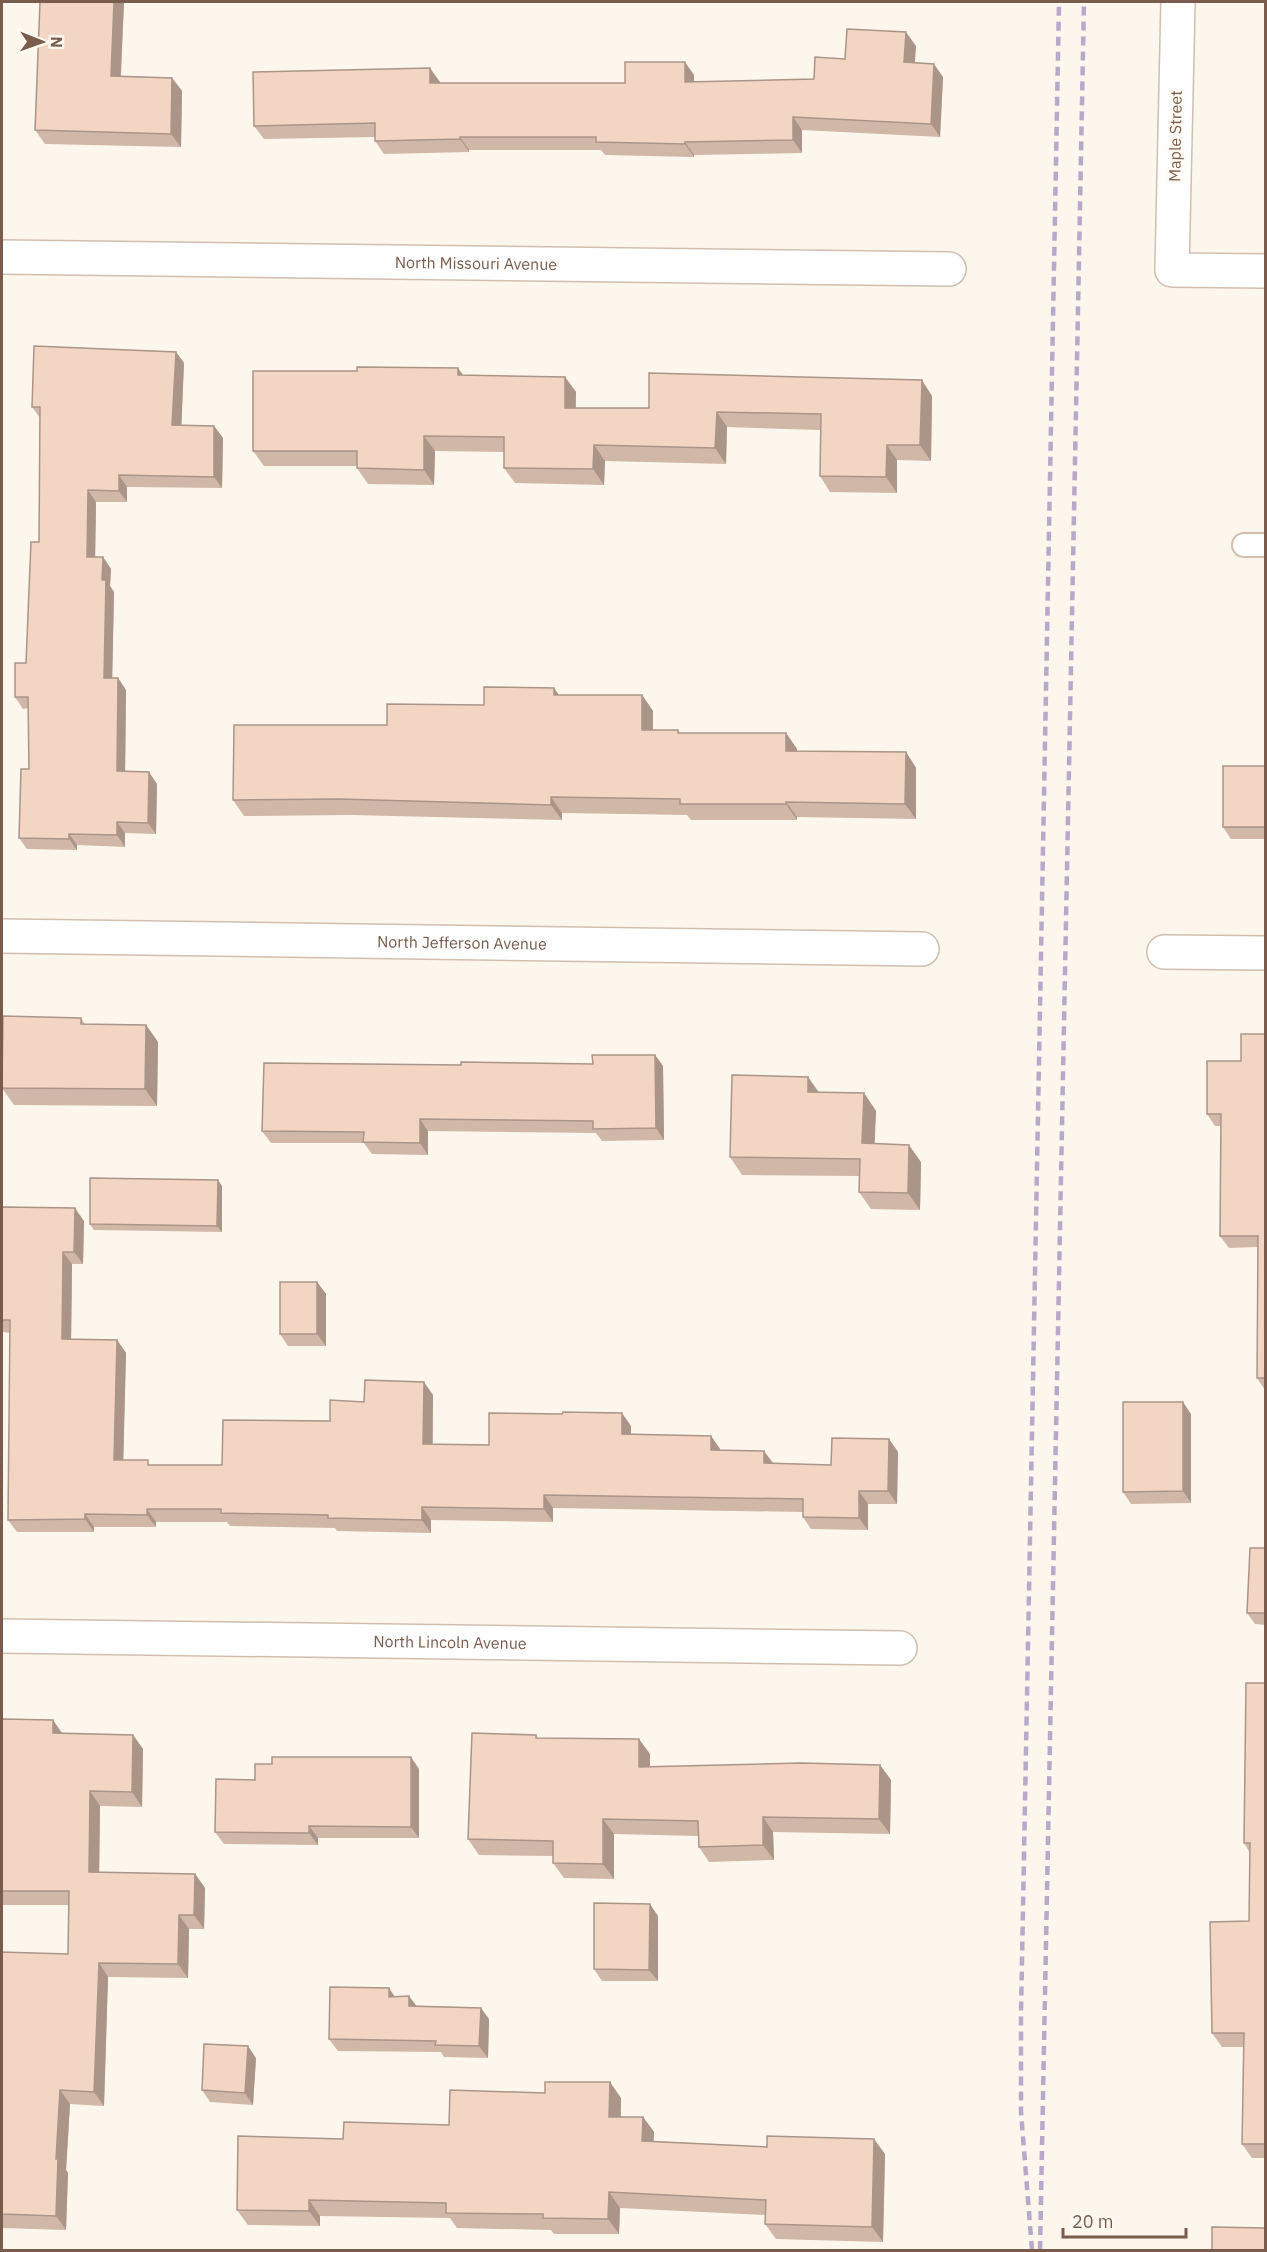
<svg xmlns="http://www.w3.org/2000/svg" width="1267" height="2252" font-family="'IBM Plex Sans',sans-serif">
	<style>
		.lines { fill: none; stroke-linecap: round; stroke-linejoin: round }
		.service-casing { stroke: #d1beb0; stroke-width: 26 }
		.minor-casing { stroke: #d1beb0; stroke-width: 36 }
		.service { stroke: #fff; stroke-width: 22 }
		.minor { stroke: #fff; stroke-width: 33 }
		.rail { stroke: #b9a8c9; stroke-width: 4.5; stroke-dasharray: 9 6; stroke-linecap: butt }
		.wall { fill: #d1b7a8 }
		.shaded-wall { fill: #aa9588 }
		.building { fill: #f3d5c3; stroke: #aa9588; stroke-width: 1.5 }
		.labels { text-anchor: middle; dominant-baseline: central; stroke-width: 6; stroke-linejoin: round; paint-order: stroke }
		.street-label { font-size: 16px; fill: #7a5c4d; stroke: #fffaf3 }
	</style>
	<rect width="100%" height="100%" fill="#fdf6ec"/>
	<g class="lines">
		<g class="service-casing">
			<path id="service" d="M 1244,545 L 1266,545"/>
		</g>
		<g class="minor-casing">
			<g id="minor">
				<path d="M 1178,2 L 1172,270 L 1266,271"/>
				<path id="s1" d="M 2,257 L 949,269"/>
				<path id="s2" d="M 2,936 L 922,949"/>
				<path d="M 1164,952 L 1266,953"/>
				<path id="s3" d="M 2,1636 L 900,1648"/>
			</g>
		</g>
		<use href="#service" class="service"/>
		<use href="#minor" class="minor"/>
		<g class="rail">
			<path d="M 1032,2250 L 1021,2112 L 1021,2014 L 1059,2"/>
			<path d="M 1040,2250 L 1084,2"/>
		</g>
	</g>
	<g class="wall">
		<path d="M 124,2 L 121,76 L 172,78 L 182,91 L 181,147 L 45,144 L 35,130 Z"/>
		<path d="M 916,46 L 914,63 L 943,77 L 940,137 L 802,130 L 802,153 L 694,155 L 694,157 L 605,155 L 601,150 L 469,150 L 469,152 L 384,154 L 375,141 L 375,137 L 264,139 L 254,126 L 440,82 L 440,83 L 625,83 L 694,75 L 694,82 L 814,79 L 845,59 Z"/>
		<path d="M 176,352 L 184,363 L 181,425 L 214,426 L 223,438 L 222,488 L 127,487 L 127,502 L 96,502 L 95,557 L 103,557 L 111,569 L 110,586 L 114,592 L 112,678 L 118,678 L 126,690 L 125,772 L 157,784 L 156,834 L 125,833 L 125,847 L 77,845 L 77,850 L 27,849 L 19,838 L 29,769 L 28,708 L 23,709 L 15,697 L 26,663 L 39,542 L 40,418 L 32,407 Z"/>
		<path d="M 463,375 L 565,377 L 576,392 L 576,408 L 649,408 L 932,396 L 931,461 L 897,460 L 897,493 L 830,492 L 820,476 L 820,430 L 727,427 L 726,464 L 605,461 L 604,485 L 515,483 L 504,468 L 504,452 L 435,451 L 434,485 L 368,484 L 357,468 L 357,466 L 264,466 L 253,451 Z"/>
		<path d="M 554,688 L 559,695 L 642,695 L 653,711 L 653,730 L 678,730 L 679,733 L 786,733 L 797,749 L 797,751 L 906,752 L 916,768 L 916,819 L 797,817 L 797,820 L 691,820 L 687,815 L 562,813 L 562,820 L 350,815 L 244,816 L 233,800 L 387,725 L 484,705 Z"/>
		<path d="M 1266,766 L 1266,839 L 1231,839 L 1223,827 Z"/>
		<path d="M 81,1018 L 85,1024 L 146,1025 L 158,1042 L 157,1106 L 14,1105 L 2,1088 Z"/>
		<path d="M 1266,1034 L 1266,1390 L 1265,1390 L 1257,1378 L 1258,1247 L 1229,1248 L 1220,1236 L 1221,1126 L 1215,1126 L 1207,1114 L 1241,1061 Z"/>
		<path d="M 655,1055 L 663,1066 L 664,1140 L 602,1141 L 596,1133 L 428,1131 L 428,1155 L 372,1154 L 364,1143 L 271,1143 L 262,1131 L 461,1065 L 593,1064 Z"/>
		<path d="M 808,1077 L 819,1092 L 864,1093 L 876,1111 L 874,1144 L 921,1162 L 920,1210 L 871,1209 L 859,1192 L 859,1176 L 742,1175 L 730,1157 Z"/>
		<path d="M 222,1186 L 222,1232 L 94,1230 L 90,1224 Z"/>
		<path d="M 2,1207 L 84,1221 L 83,1264 L 72,1264 L 71,1339 L 117,1340 L 126,1353 L 123,1460 L 151,1465 L 222,1465 L 330,1421 L 364,1402 L 433,1395 L 433,1444 L 489,1445 L 631,1426 L 631,1435 L 711,1436 L 720,1449 L 720,1450 L 773,1464 L 831,1465 L 889,1439 L 898,1452 L 897,1504 L 868,1504 L 868,1530 L 811,1529 L 803,1517 L 803,1512 L 553,1508 L 553,1522 L 431,1520 L 431,1533 L 337,1531 L 335,1528 L 230,1526 L 227,1522 L 156,1522 L 156,1527 L 94,1527 L 94,1532 L 17,1532 L 8,1520 L 10,1333 L 3,1332 L 2,1330 Z"/>
		<path d="M 317,1282 L 326,1294 L 326,1346 L 288,1346 L 280,1334 Z"/>
		<path d="M 1191,1414 L 1191,1503 L 1131,1504 L 1123,1492 Z"/>
		<path d="M 1266,1548 L 1266,1625 L 1255,1624 L 1247,1613 Z"/>
		<path d="M 1266,1683 L 1266,2158 L 1252,2158 L 1242,2144 L 1244,2047 L 1222,2047 L 1212,2033 L 1249,1921 L 1250,1853 L 1244,1843 Z"/>
		<path d="M 2,1719 L 53,1720 L 62,1733 L 133,1735 L 143,1749 L 142,1807 L 100,1806 L 99,1872 L 195,1874 L 205,1888 L 204,1929 L 189,1929 L 188,1978 L 108,1977 L 104,2106 L 70,2104 L 66,2170 L 68,2173 L 66,2230 L 2,2228 L 2,1952 L 68,1954 L 69,1905 L 2,1905 Z"/>
		<path d="M 536,1735 L 538,1738 L 650,1754 L 650,1767 L 880,1765 L 891,1780 L 890,1834 L 773,1832 L 774,1860 L 709,1862 L 699,1847 L 698,1836 L 614,1834 L 614,1879 L 564,1878 L 553,1863 L 553,1856 L 479,1855 L 468,1839 Z"/>
		<path d="M 419,1769 L 419,1838 L 318,1838 L 318,1845 L 224,1844 L 215,1832 L 255,1780 Z"/>
		<path d="M 658,1916 L 658,1981 L 602,1981 L 594,1969 Z"/>
		<path d="M 395,1996 L 416,2006 L 489,2019 L 488,2058 L 444,2057 L 441,2052 L 338,2051 L 329,2039 Z"/>
		<path d="M 256,2058 L 253,2105 L 210,2102 L 202,2090 Z"/>
		<path d="M 621,2098 L 621,2117 L 643,2117 L 654,2132 L 653,2141 L 885,2154 L 883,2242 L 776,2239 L 765,2224 L 765,2215 L 620,2208 L 619,2234 L 554,2234 L 551,2230 L 457,2228 L 450,2218 L 320,2216 L 320,2226 L 248,2225 L 237,2210 L 343,2139 L 449,2125 Z"/>
	</g>
	<g class="shaded-wall">
		<path d="M 114,2 L 124,2 L 120,90 L 111,76 Z"/>
		<path d="M 906,32 L 916,46 L 914,76 L 904,62 Z"/>
		<path d="M 685,62 L 694,75 L 694,95 L 685,82 Z"/>
		<path d="M 934,64 L 943,77 L 940,137 L 931,124 Z"/>
		<path d="M 430,68 L 440,82 L 440,96 L 430,83 Z"/>
		<path d="M 172,78 L 182,91 L 181,147 L 171,134 Z"/>
		<path d="M 793,117 L 802,130 L 802,153 L 793,140 Z"/>
		<path d="M 460,137 L 469,150 L 469,152 L 460,139 Z"/>
		<path d="M 685,142 L 694,155 L 694,157 L 685,144 Z"/>
		<path d="M 176,352 L 184,363 L 181,437 L 172,425 Z"/>
		<path d="M 458,368 L 469,383 L 458,375 Z"/>
		<path d="M 565,377 L 576,392 L 575,423 L 565,408 Z"/>
		<path d="M 922,380 L 932,396 L 931,461 L 920,445 Z"/>
		<path d="M 717,412 L 727,427 L 726,464 L 715,448 Z"/>
		<path d="M 214,426 L 223,438 L 222,488 L 214,477 Z"/>
		<path d="M 424,436 L 435,451 L 434,485 L 424,470 Z"/>
		<path d="M 594,445 L 605,461 L 604,485 L 593,469 Z"/>
		<path d="M 887,445 L 897,460 L 897,493 L 886,477 Z"/>
		<path d="M 119,475 L 127,487 L 127,502 L 119,491 Z"/>
		<path d="M 88,490 L 96,502 L 95,568 L 87,557 Z"/>
		<path d="M 103,557 L 111,569 L 110,586 L 114,592 L 112,690 L 104,678 L 102,580 Z"/>
		<path d="M 118,678 L 126,690 L 125,783 L 117,771 Z"/>
		<path d="M 554,688 L 565,704 L 554,695 Z"/>
		<path d="M 642,695 L 653,711 L 653,745 L 642,730 Z"/>
		<path d="M 786,733 L 797,749 L 797,767 L 786,751 Z"/>
		<path d="M 906,752 L 916,768 L 916,819 L 905,804 Z"/>
		<path d="M 149,772 L 157,784 L 156,834 L 148,823 Z"/>
		<path d="M 551,797 L 562,813 L 562,820 L 551,805 Z"/>
		<path d="M 786,802 L 797,817 L 797,820 L 786,804 Z"/>
		<path d="M 117,822 L 125,833 L 125,847 L 117,835 Z"/>
		<path d="M 69,834 L 77,845 L 77,850 L 69,839 Z"/>
		<path d="M 146,1025 L 158,1042 L 157,1106 L 145,1089 Z"/>
		<path d="M 655,1055 L 663,1066 L 664,1140 L 656,1128 Z"/>
		<path d="M 808,1077 L 820,1095 L 808,1092 Z"/>
		<path d="M 864,1093 L 876,1111 L 874,1161 L 862,1143 Z"/>
		<path d="M 420,1119 L 428,1131 L 428,1155 L 420,1143 Z"/>
		<path d="M 909,1145 L 921,1162 L 920,1210 L 908,1193 Z"/>
		<path d="M 218,1180 L 222,1186 L 222,1232 L 217,1226 Z"/>
		<path d="M 75,1208 L 84,1221 L 83,1264 L 74,1252 Z"/>
		<path d="M 63,1252 L 72,1264 L 71,1351 L 62,1339 Z"/>
		<path d="M 317,1282 L 326,1294 L 326,1346 L 317,1334 Z"/>
		<path d="M 117,1340 L 126,1353 L 123,1473 L 114,1460 Z"/>
		<path d="M 424,1382 L 433,1395 L 432,1456 L 423,1444 Z"/>
		<path d="M 1183,1402 L 1191,1414 L 1191,1503 L 1183,1491 Z"/>
		<path d="M 622,1413 L 631,1426 L 631,1447 L 622,1434 Z"/>
		<path d="M 711,1436 L 720,1449 L 720,1463 L 711,1450 Z"/>
		<path d="M 889,1439 L 898,1452 L 897,1504 L 888,1491 Z"/>
		<path d="M 764,1451 L 773,1463 L 764,1463 Z"/>
		<path d="M 859,1491 L 868,1504 L 868,1530 L 859,1518 Z"/>
		<path d="M 544,1495 L 553,1508 L 553,1522 L 544,1509 Z"/>
		<path d="M 422,1507 L 431,1520 L 431,1533 L 422,1520 Z"/>
		<path d="M 147,1509 L 156,1522 L 156,1527 L 147,1515 Z"/>
		<path d="M 85,1514 L 94,1527 L 94,1532 L 85,1519 Z"/>
		<path d="M 53,1720 L 63,1735 L 53,1733 Z"/>
		<path d="M 133,1735 L 143,1749 L 142,1807 L 132,1792 Z"/>
		<path d="M 639,1739 L 650,1754 L 650,1782 L 639,1767 Z"/>
		<path d="M 411,1757 L 419,1769 L 419,1838 L 411,1827 Z"/>
		<path d="M 880,1765 L 891,1780 L 890,1834 L 879,1819 Z"/>
		<path d="M 90,1791 L 100,1806 L 99,1886 L 89,1872 Z"/>
		<path d="M 763,1817 L 773,1832 L 774,1860 L 763,1845 Z"/>
		<path d="M 603,1819 L 614,1834 L 614,1879 L 603,1864 Z"/>
		<path d="M 309,1826 L 318,1838 L 318,1845 L 309,1833 Z"/>
		<path d="M 195,1874 L 205,1888 L 204,1929 L 194,1915 Z"/>
		<path d="M 650,1904 L 658,1916 L 658,1981 L 649,1970 Z"/>
		<path d="M 179,1915 L 189,1929 L 188,1978 L 178,1964 Z"/>
		<path d="M 99,1963 L 108,1977 L 104,2106 L 94,2092 Z"/>
		<path d="M 389,1988 L 397,2000 L 389,1997 Z"/>
		<path d="M 409,1996 L 418,2008 L 409,2006 Z"/>
		<path d="M 481,2008 L 489,2019 L 488,2058 L 479,2046 Z"/>
		<path d="M 248,2046 L 256,2058 L 253,2105 L 245,2093 Z"/>
		<path d="M 610,2082 L 621,2098 L 620,2132 L 609,2117 Z"/>
		<path d="M 60,2090 L 70,2104 L 66,2170 L 68,2173 L 66,2230 L 56,2216 L 56,2159 Z"/>
		<path d="M 643,2117 L 654,2132 L 653,2156 L 642,2141 Z"/>
		<path d="M 874,2139 L 885,2154 L 883,2242 L 872,2227 Z"/>
		<path d="M 609,2192 L 620,2208 L 619,2234 L 608,2219 Z"/>
		<path d="M 309,2200 L 320,2216 L 320,2226 L 309,2211 Z"/>
	</g>
	<g class="building">
		<path d="M 40,2 L 114,2 L 111,76 L 172,78 L 171,134 L 35,130 Z"/>
		<path d="M 847,29 L 906,32 L 904,62 L 934,64 L 931,124 L 793,117 L 793,140 L 685,142 L 685,144 L 596,142 L 596,137 L 460,137 L 460,139 L 375,141 L 375,123 L 254,126 L 253,72 L 430,68 L 430,83 L 625,83 L 625,62 L 685,62 L 685,82 L 814,79 L 815,57 L 845,59 Z"/>
		<path d="M 34,346 L 176,352 L 172,425 L 214,426 L 214,477 L 119,475 L 119,491 L 88,490 L 87,557 L 103,557 L 102,580 L 106,580 L 104,678 L 118,678 L 117,771 L 149,772 L 148,823 L 117,822 L 117,835 L 69,834 L 69,839 L 19,838 L 21,769 L 29,769 L 28,697 L 15,697 L 15,663 L 26,663 L 31,542 L 39,542 L 40,407 L 32,407 Z"/>
		<path d="M 357,367 L 458,368 L 458,375 L 565,377 L 565,408 L 649,408 L 649,373 L 922,380 L 920,445 L 887,445 L 886,477 L 820,476 L 821,414 L 717,412 L 715,448 L 594,445 L 593,469 L 504,468 L 504,437 L 424,436 L 424,470 L 357,468 L 357,451 L 253,451 L 253,371 L 357,371 Z"/>
		<path d="M 484,687 L 554,688 L 554,695 L 642,695 L 642,730 L 678,730 L 678,733 L 786,733 L 786,751 L 906,752 L 905,804 L 786,802 L 786,804 L 680,804 L 680,799 L 551,797 L 551,805 L 339,799 L 233,800 L 234,725 L 387,725 L 387,704 L 484,705 Z"/>
		<rect x="1223" y="766" width="43" height="61"/>
		<path d="M 3,1016 L 81,1018 L 81,1024 L 146,1025 L 145,1089 L 2,1088 Z"/>
		<path d="M 1241,1034 L 1266,1034 L 1266,1378 L 1257,1378 L 1258,1236 L 1220,1236 L 1221,1114 L 1207,1114 L 1207,1061 L 1241,1061 Z"/>
		<path d="M 592,1055 L 655,1055 L 656,1128 L 593,1129 L 593,1121 L 420,1119 L 420,1143 L 363,1142 L 364,1132 L 262,1131 L 264,1063 L 461,1065 L 461,1062 L 593,1064 Z"/>
		<path d="M 732,1075 L 808,1077 L 808,1092 L 864,1093 L 862,1143 L 909,1145 L 908,1193 L 859,1192 L 860,1159 L 730,1157 Z"/>
		<path d="M 90,1178 L 218,1180 L 217,1226 L 90,1224 Z"/>
		<path d="M 2,1207 L 75,1208 L 74,1252 L 63,1252 L 62,1339 L 117,1340 L 114,1460 L 148,1460 L 148,1465 L 222,1465 L 223,1420 L 330,1421 L 330,1400 L 364,1402 L 365,1380 L 424,1382 L 423,1444 L 489,1445 L 489,1413 L 562,1414 L 563,1412 L 622,1413 L 622,1434 L 711,1436 L 711,1450 L 764,1451 L 764,1463 L 831,1465 L 832,1438 L 889,1439 L 888,1491 L 859,1491 L 859,1518 L 803,1517 L 803,1499 L 544,1495 L 544,1509 L 422,1507 L 422,1520 L 328,1518 L 328,1515 L 221,1513 L 221,1509 L 147,1509 L 147,1515 L 85,1514 L 85,1519 L 8,1520 L 10,1320 L 2,1320 Z"/>
		<rect x="280" y="1282" width="37" height="52"/>
		<path d="M 1123,1402 L 1183,1402 L 1183,1491 L 1123,1492 Z"/>
		<path d="M 1250,1548 L 1266,1548 L 1266,1613 L 1247,1613 Z"/>
		<path d="M 1246,1683 L 1266,1683 L 1266,2144 L 1242,2144 L 1244,2033 L 1212,2033 L 1210,1922 L 1249,1921 L 1250,1843 L 1244,1843 Z"/>
		<path d="M 2,1719 L 53,1720 L 53,1733 L 133,1735 L 132,1792 L 90,1791 L 89,1872 L 195,1874 L 194,1915 L 179,1915 L 178,1964 L 99,1963 L 94,2092 L 60,2090 L 56,2159 L 58,2159 L 56,2216 L 2,2214 L 2,1952 L 68,1954 L 69,1891 L 2,1891 Z"/>
		<path d="M 472,1733 L 536,1735 L 536,1738 L 639,1739 L 639,1767 L 801,1763 L 880,1765 L 879,1819 L 763,1817 L 763,1845 L 699,1847 L 698,1821 L 603,1819 L 603,1864 L 553,1863 L 553,1841 L 468,1839 Z"/>
		<path d="M 272,1757 L 411,1757 L 411,1827 L 309,1826 L 309,1833 L 215,1832 L 216,1779 L 255,1780 L 255,1764 L 272,1764 Z"/>
		<path d="M 594,1903 L 650,1904 L 649,1970 L 594,1969 Z"/>
		<path d="M 330,1987 L 389,1988 L 389,1997 L 409,1996 L 409,2006 L 481,2008 L 479,2046 L 435,2045 L 436,2041 L 329,2039 Z"/>
		<path d="M 204,2044 L 248,2046 L 245,2093 L 202,2090 Z"/>
		<path d="M 545,2082 L 610,2082 L 609,2117 L 643,2117 L 642,2141 L 767,2147 L 767,2136 L 874,2139 L 872,2227 L 765,2224 L 766,2200 L 609,2192 L 608,2219 L 543,2218 L 543,2214 L 446,2213 L 446,2203 L 309,2200 L 309,2211 L 237,2210 L 238,2136 L 343,2139 L 344,2122 L 449,2125 L 450,2090 L 545,2093 Z"/>
		<path d="M 1212,2227 L 1266,2228 L 1266,2250 L 1212,2250 Z"/>
	</g>
	<g class="labels">
		<g class="street-label">
			<text transform="translate(1175 136) rotate(-89)">Maple Street</text>
			<text stroke="none"><textPath href="#s1" startOffset="474">North Missouri Avenue</textPath></text>
			<text stroke="none"><textPath href="#s2" startOffset="460">North Jefferson Avenue</textPath></text>
			<text stroke="none"><textPath href="#s3" startOffset="448">North Lincoln Avenue</textPath></text>
		</g>
	</g>
	<rect width="1267" height="2252" fill="none" stroke="#7a5c4d" stroke-width="6"/>
	<g transform="translate(42 42) rotate(91)" stroke="#fffaf3" stroke-width="4.5" paint-order="stroke">
	<path d="M0-4.5L10 22L0 15L-10 22Z" fill="#7a5c4d"/>
	<text y="-9" font-size="16" font-weight="bold" text-anchor="middle" fill="#7a5c4d">N</text>
	</g>
	<path d="M1063 2228v9h123v-9" fill="none" stroke="#7a5c4d" stroke-width="3"/>
	<text x="1072" y="2228" font-size="18" fill="#7a5c4d" stroke="#fffaf3" stroke-width="4.5" paint-order="stroke">20 m</text>
</svg>
